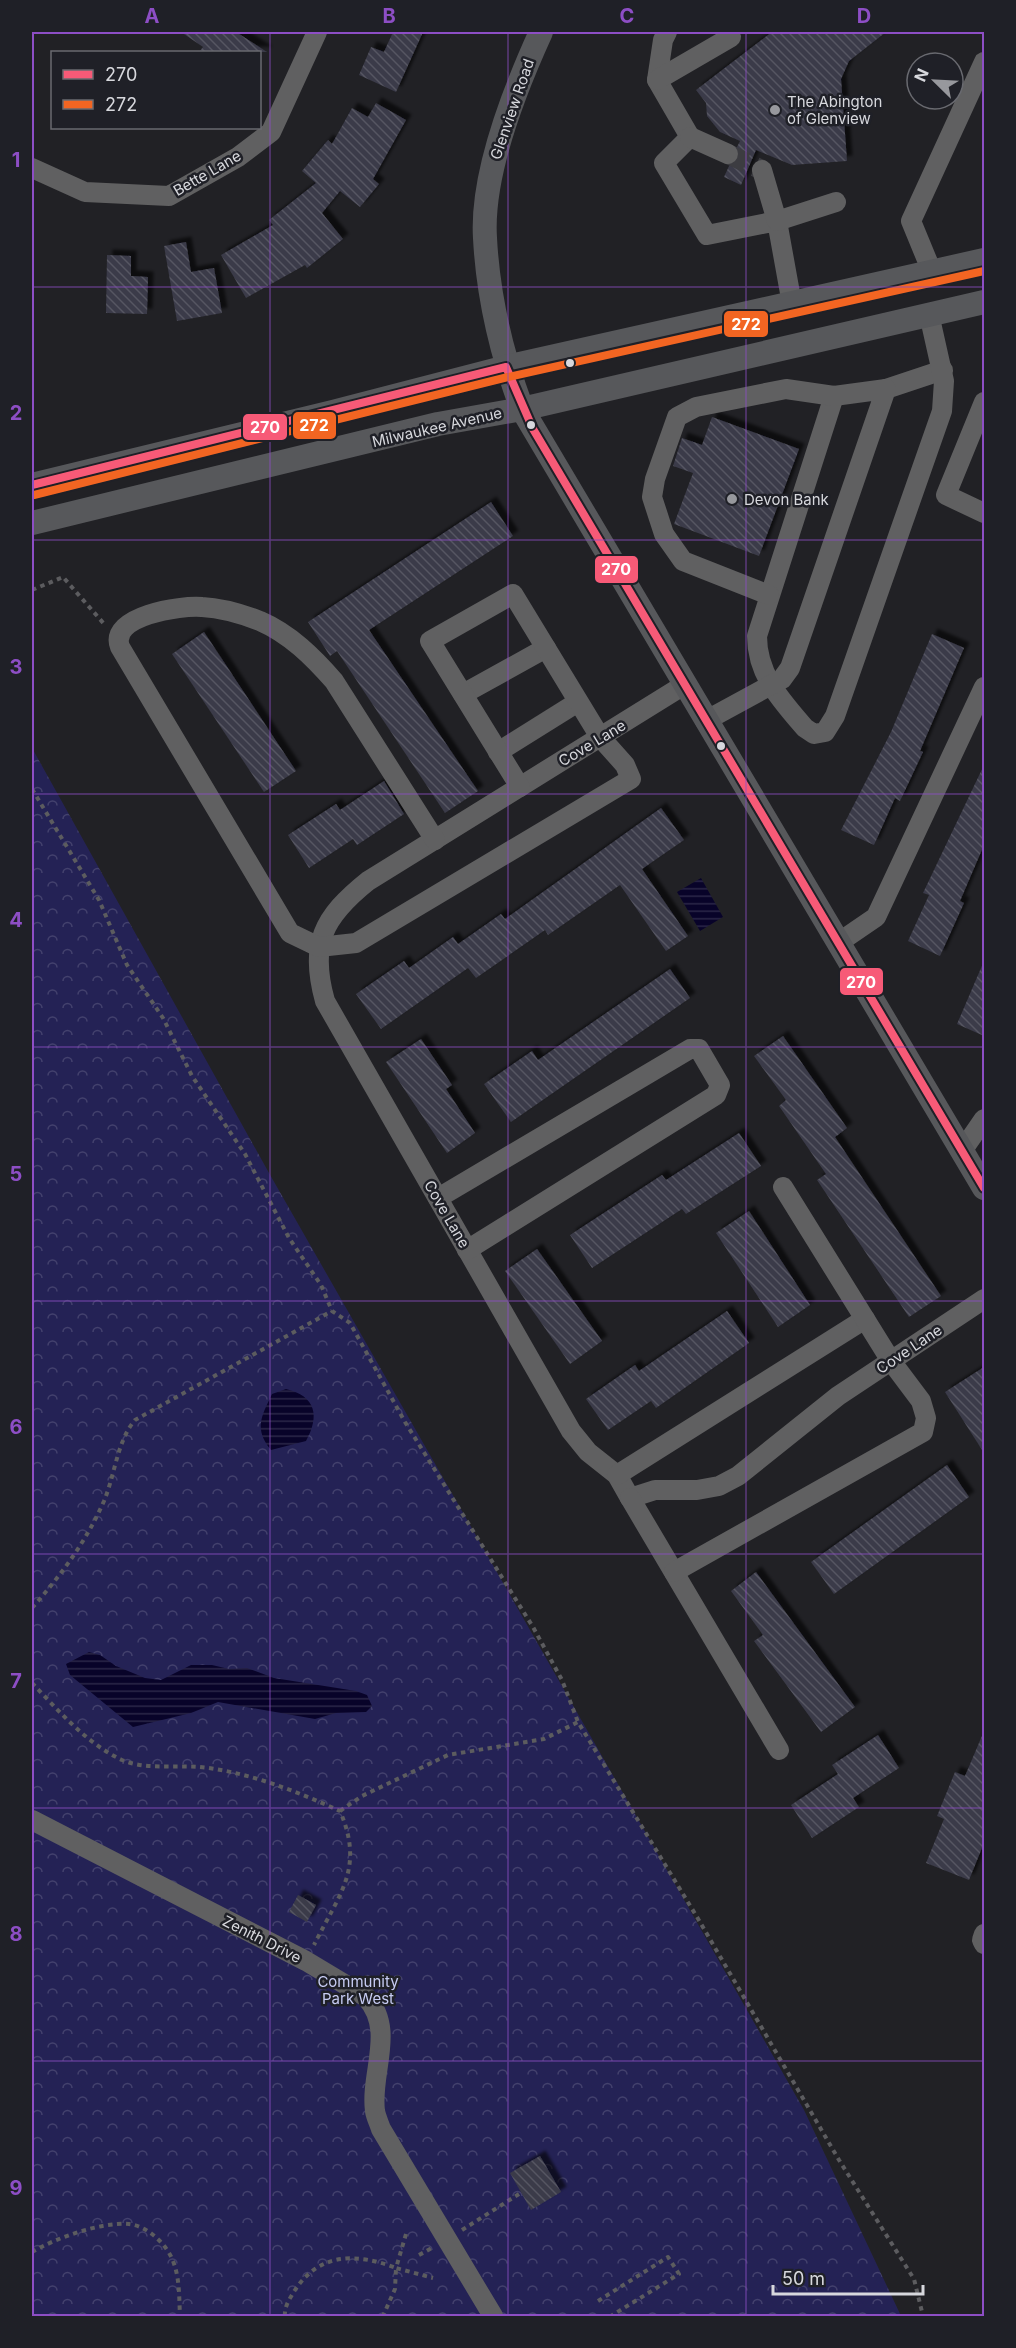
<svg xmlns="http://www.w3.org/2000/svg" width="1016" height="2348" font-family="Inter,sans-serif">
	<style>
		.park { fill: url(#park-crowns) }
		.water { fill: url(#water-rules) }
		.building { fill: url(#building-back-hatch); filter: url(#shadow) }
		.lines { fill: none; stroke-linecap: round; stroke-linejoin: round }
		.minor-tunnel { stroke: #3c3c41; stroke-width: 20; stroke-dasharray: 20 10; stroke-linecap: butt }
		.path { stroke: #5c5c5f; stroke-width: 4; stroke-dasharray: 4.5 4.5; stroke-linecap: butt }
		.minor { stroke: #606061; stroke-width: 20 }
		.major { stroke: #57585b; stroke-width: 24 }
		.bus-1-casing { stroke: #1f2027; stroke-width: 12 }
		.bus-2-casing { stroke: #1f2027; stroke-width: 12 }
		.bus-1 { stroke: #f75a77; stroke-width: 8 }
		.bus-2 { stroke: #f26522; stroke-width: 8 }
		.grid { fill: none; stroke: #8d4ec5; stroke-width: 1.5; stroke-opacity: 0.55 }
		.poi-dot { fill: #97989d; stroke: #1f2027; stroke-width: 2 }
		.bus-dot { fill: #d7d8dd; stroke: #1f2027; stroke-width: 2 }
		.labels { text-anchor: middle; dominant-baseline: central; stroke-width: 5; stroke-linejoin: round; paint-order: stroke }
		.poi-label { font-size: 15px; fill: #d7d8dd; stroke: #1f2027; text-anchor: start }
		.street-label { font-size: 15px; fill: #d7d8dd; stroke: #1f2027 }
		.park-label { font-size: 15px; fill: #c7ccf3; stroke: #1f2027 }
		.line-badge { stroke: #1f2027; stroke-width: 2 }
		.badge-label { font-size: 16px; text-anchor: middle; font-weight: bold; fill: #fff }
		.neatline { fill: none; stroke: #8d4ec5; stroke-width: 2 }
		.grid-label { font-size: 20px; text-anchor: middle; font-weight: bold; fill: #8d4ec5 }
	</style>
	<defs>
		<pattern id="park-crowns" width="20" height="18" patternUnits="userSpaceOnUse" patternTransform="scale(1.5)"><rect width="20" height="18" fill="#242255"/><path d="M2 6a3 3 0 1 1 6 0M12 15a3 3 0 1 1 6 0" fill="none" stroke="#43416d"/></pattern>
		<pattern id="water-rules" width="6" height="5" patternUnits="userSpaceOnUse" patternTransform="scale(1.5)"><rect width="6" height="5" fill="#080329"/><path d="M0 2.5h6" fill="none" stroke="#2b2748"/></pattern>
		<pattern id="building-back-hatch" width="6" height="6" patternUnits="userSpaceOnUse" patternTransform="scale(1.5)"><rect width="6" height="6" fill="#3a3a48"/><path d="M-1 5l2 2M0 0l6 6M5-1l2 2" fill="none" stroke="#565662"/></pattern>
		<filter id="shadow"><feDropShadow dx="5.5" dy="-5.5" stdDeviation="1.5" flood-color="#0009"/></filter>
	</defs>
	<rect width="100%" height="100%" fill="#212125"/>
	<path class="park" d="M 32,748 L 269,1173 L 804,2110 L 901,2316 L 32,2316 Z"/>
	<g class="water">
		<path d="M 701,878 L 723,917 L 700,931 L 677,892 Z"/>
		<path d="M 286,1389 C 316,1396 320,1416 306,1441 L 271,1450 C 254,1429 261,1417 272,1394 Z"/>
		<path d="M 89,1652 L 100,1655 L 116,1666 L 145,1678 L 161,1680 L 191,1665 L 212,1665 L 229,1669 L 247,1668 L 274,1678 L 356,1691 L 367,1695 L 372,1706 L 366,1712 L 336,1713 L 315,1719 L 218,1702 L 191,1713 L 133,1727 L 70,1675 L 66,1664 Z"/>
	</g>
	<g class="building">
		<path d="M 181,32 L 236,32 L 267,52 L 199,52 L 203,47 Z"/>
		<path d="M 393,32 L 423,32 L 396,92 L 359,75 L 371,47 L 384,52 Z"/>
		<path d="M 772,32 L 886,32 L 849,61 L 841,79 L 847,161 L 792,165 L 756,150 L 741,185 L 724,177 L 729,166 L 739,158 L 737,147 L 740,141 L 720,132 L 707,116 L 706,103 L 696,90 Z"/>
		<path d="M 376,103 L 406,120 L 373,179 L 379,184 L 360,207 L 340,191 L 322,213 L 343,239 L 307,268 L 305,265 L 246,298 L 221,255 L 273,225 L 269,220 L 316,183 L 302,171 L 328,140 L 332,144 L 352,108 L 368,117 Z"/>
		<path d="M 186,242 L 191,272 L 214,268 L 222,313 L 177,321 L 164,246 Z"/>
		<path d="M 107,255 L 131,256 L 131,276 L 148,277 L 147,314 L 106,313 Z"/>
		<path d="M 712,417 L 799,449 L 759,556 L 674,524 L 693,473 L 673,466 L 682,438 L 702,445 Z"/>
		<path d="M 491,502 L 513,536 L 369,630 L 478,791 L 445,813 L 337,651 L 330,656 L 308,622 Z"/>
		<path d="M 204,632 L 296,771 L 264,792 L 172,654 Z"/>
		<path d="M 932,634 L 964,648 L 920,751 L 923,752 L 900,801 L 895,798 L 874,845 L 841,830 L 891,732 Z"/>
		<path d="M 984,765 L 984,845 L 960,901 L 964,903 L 940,956 L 908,941 L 929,895 L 923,893 Z"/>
		<path d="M 384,781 L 404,814 L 357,845 L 353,839 L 309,868 L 288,835 L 336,804 L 340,810 Z"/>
		<path d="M 661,808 L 684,840 L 642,869 L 688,936 L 666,951 L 620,885 L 548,935 L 545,930 L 476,978 L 468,968 L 381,1029 L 356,994 L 404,961 L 409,968 L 453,937 L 458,944 L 501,914 L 505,919 Z"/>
		<path d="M 984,961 L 984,1036 L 957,1024 Z"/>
		<path d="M 670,969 L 690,998 L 511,1122 L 484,1084 L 532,1051 L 538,1060 Z"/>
		<path d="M 783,1036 L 847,1128 L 835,1137 L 941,1296 L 909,1317 L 817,1180 L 826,1174 L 779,1106 L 786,1100 L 754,1056 Z"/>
		<path d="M 421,1039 L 452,1085 L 446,1089 L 475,1133 L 447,1153 L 386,1062 Z"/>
		<path d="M 739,1133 L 761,1166 L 686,1214 L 682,1209 L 592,1268 L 570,1235 L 662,1175 L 666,1180 Z"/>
		<path d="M 749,1211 L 810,1305 L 778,1327 L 716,1233 Z"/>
		<path d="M 537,1249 L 602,1341 L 570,1364 L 505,1271 Z"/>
		<path d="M 727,1311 L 749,1343 L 656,1408 L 651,1401 L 608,1430 L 586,1399 L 635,1365 L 639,1371 Z"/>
		<path d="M 984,1367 L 984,1453 L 945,1392 Z"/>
		<path d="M 947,1465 L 969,1497 L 834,1594 L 811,1562 Z"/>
		<path d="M 756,1572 L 855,1707 L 821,1732 L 754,1641 L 763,1635 L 731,1591 Z"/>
		<path d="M 984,1731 L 984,1843 L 969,1880 L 926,1863 L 944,1819 L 937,1816 L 955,1772 L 965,1776 Z"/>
		<path d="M 878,1735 L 899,1768 L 853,1798 L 859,1807 L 812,1838 L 791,1805 L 838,1774 L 832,1765 Z"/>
		<path d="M 298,1895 L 316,1905 L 307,1922 L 289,1912 Z"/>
		<path d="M 540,2156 L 561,2192 L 531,2210 L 510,2173 Z"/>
	</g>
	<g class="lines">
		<path class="minor-tunnel" d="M 728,154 L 762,170"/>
		<g class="path">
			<path d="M 32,590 L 63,577 L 105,625"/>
			<path d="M 32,789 L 99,900 L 127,965 L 163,1018 L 192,1076 L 245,1154 L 289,1238 L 321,1285 L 332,1311 L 350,1323 L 405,1422 L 533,1627 L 562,1680 L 578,1722 L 697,1917 L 839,2160 L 914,2279 L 923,2316"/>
			<path d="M 32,1608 C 61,1575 86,1542 104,1501 C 115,1475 117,1441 135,1420 L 332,1311"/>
			<path d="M 32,1683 C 58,1710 87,1744 122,1760 C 146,1770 175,1765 200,1767 C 248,1772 296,1791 340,1811 C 365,1869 339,1894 314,1945"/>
			<path d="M 340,1811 L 362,1796 L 448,1755 L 544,1739 L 578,1722"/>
			<path d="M 462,2230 L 519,2194"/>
			<path d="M 406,2234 L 396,2268 L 433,2278"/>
			<path d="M 32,2252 C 56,2238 100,2222 129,2224 C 148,2226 167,2245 173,2261 C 180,2279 179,2298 180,2316"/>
			<path d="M 419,2255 L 432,2248"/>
			<path d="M 598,2301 L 668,2257 L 679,2274 L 611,2316"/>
			<path d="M 285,2316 C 284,2307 290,2298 295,2290 C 320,2252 357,2253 396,2268 L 395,2289 L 383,2316"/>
		</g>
		<g class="minor">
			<path d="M 667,32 L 663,40 L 657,80 L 690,137 L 664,163 L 707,235 L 777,221 L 792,304"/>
			<path d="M 657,80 L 731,37"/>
			<path d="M 690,137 L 728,154"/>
			<path d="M 32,168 L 85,192 L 169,196 L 238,157 L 271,132 L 317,32"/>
			<path d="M 762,170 L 777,221 L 836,202"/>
			<path d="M 932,272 L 911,221 L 984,62"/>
			<path d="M 886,389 L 943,370"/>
			<path d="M 834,396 L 757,636 C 757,675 781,700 805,728 L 814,734 L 825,732 L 835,716 L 942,411 L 944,381 L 929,314"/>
			<path d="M 984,402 L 946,495 L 984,513"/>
			<path d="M 684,685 L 368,881 C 323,917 309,944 325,1001 L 571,1431 L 588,1452 L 617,1475 L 630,1498 L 655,1490 L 697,1490 L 719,1486 L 738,1476 L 838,1396 L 984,1299"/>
			<path d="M 463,694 L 546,648"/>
			<path d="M 705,721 L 782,679 L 790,668 L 886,389 L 834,396 L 786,389 L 696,407 L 677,417 L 655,479 L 652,497 L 664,534 L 683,561 L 769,595"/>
			<path d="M 498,752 L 578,702"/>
			<path d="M 435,840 L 334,681 C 313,657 290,634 260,621 C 242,614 222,608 202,607 C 181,605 108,616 120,647 L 290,933 L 319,947 L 356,943 L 631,779 L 625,765 L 600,737 L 513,594 L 430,641 L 520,787"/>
			<path d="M 838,943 L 876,917 L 984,687"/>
			<path d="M 962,1151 L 984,1119"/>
			<path d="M 438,1198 L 690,1049 L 699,1049 L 720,1085 L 716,1095 L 467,1250"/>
			<path d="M 617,1475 L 865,1319"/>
			<path d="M 630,1498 L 779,1750"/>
			<path d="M 674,1572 L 923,1432 L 926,1418 L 921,1401 L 891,1361 L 783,1187"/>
			<path d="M 32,1820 L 306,1961 L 366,1997 C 396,2030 370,2072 375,2111 C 376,2117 379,2123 381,2129 L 493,2316"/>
			<path d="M 984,1934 L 982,1940 L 984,1944"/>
		</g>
		<g class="major">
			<path d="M 541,32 C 515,89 481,175 485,238 C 488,296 502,355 522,409 L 984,1188"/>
			<path d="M 32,485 L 333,412 L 506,367 L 984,260"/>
			<path d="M 32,523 L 438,424 L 522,409 L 984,302"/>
		</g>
		<g class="bus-1-casing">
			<path id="bus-1" d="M 32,485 L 506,367 L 533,429 L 984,1188"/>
		</g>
		<g class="bus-2-casing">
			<path id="bus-2" d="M 34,495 L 508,377 L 984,271"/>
		</g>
		<use href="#bus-1" class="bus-1"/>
		<use href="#bus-2" class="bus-2"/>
	</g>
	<path class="grid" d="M 270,32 L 270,2316M 508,32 L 508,2316M 746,32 L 746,2316M 32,287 L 984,287M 32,540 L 984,540M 32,794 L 984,794M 32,1047 L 984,1047M 32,1301 L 984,1301M 32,1554 L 984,1554M 32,1808 L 984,1808M 32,2061 L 984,2061"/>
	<g class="poi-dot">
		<circle cx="775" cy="110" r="6"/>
		<circle cx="732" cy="499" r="6"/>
	</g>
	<g class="bus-dot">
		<circle cx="570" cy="363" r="5"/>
		<circle cx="531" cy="425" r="5"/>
		<circle cx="721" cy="746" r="5"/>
	</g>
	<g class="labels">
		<g class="poi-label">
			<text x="787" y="101">The Abington<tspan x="787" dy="17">of Glenview</tspan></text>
			<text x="744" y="499">Devon Bank</text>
		</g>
		<g class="street-label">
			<text transform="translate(512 109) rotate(-71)">Glenview Road</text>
			<text transform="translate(207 173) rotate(-30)">Bette Lane</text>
			<text transform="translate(437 427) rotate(-13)">Milwaukee Avenue</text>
			<text transform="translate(592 743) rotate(-31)">Cove Lane</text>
			<text transform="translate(447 1214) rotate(60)">Cove Lane</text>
			<text transform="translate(909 1349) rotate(-34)">Cove Lane</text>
			<text transform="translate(262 1939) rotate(27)">Zenith Drive</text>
		</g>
		<g class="park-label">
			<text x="358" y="1981">Community<tspan x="358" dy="17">Park West</tspan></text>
		</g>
	</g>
	<g class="line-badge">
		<rect x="723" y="310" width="46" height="28" rx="6" fill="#f26522"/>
		<rect x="292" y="411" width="45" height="29" rx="6" fill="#f26522"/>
		<rect x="242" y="413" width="46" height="28" rx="6" fill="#f75a77"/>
		<rect x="594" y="555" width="45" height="29" rx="6" fill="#f75a77"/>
		<rect x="839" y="967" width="45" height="29" rx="6" fill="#f75a77"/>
	</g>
	<g class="badge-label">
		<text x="746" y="330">272</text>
		<text x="314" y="431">272</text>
		<text x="265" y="433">270</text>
		<text x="616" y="575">270</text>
		<text x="861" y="988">270</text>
	</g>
	<rect width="1016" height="2348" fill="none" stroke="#1f2027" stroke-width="66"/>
	<rect x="51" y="51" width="210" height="78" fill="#1f2027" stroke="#696a70" stroke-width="1.5"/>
	<rect x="63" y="70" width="30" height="9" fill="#f75a77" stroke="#696a70" stroke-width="1.5"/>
	<text x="105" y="81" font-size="18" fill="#d7d8dd">270</text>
	<rect x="63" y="100" width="30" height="9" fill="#f26522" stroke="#696a70" stroke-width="1.5"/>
	<text x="105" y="111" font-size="18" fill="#d7d8dd">272</text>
	<g transform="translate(935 81) rotate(294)"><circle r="28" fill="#1f2027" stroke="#696a70" stroke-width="1.5"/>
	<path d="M0-4.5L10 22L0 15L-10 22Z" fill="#97989d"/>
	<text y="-9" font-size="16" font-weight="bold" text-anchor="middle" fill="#d7d8dd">N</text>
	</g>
	<path d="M773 2285v9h150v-9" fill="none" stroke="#d7d8dd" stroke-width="3"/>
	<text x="782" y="2285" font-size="18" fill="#d7d8dd" stroke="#1f2027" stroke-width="4.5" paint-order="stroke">50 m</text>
	<rect x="33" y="33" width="950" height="2282" class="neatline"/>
	<g class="grid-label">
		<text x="152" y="23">A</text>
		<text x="389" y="23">B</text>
		<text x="627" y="23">C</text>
		<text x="864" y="23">D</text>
		<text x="16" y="167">1</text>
		<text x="16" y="420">2</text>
		<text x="16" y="674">3</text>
		<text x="16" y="927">4</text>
		<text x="16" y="1181">5</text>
		<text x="16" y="1434">6</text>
		<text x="16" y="1688">7</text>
		<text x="16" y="1941">8</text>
		<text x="16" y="2195">9</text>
	</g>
</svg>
